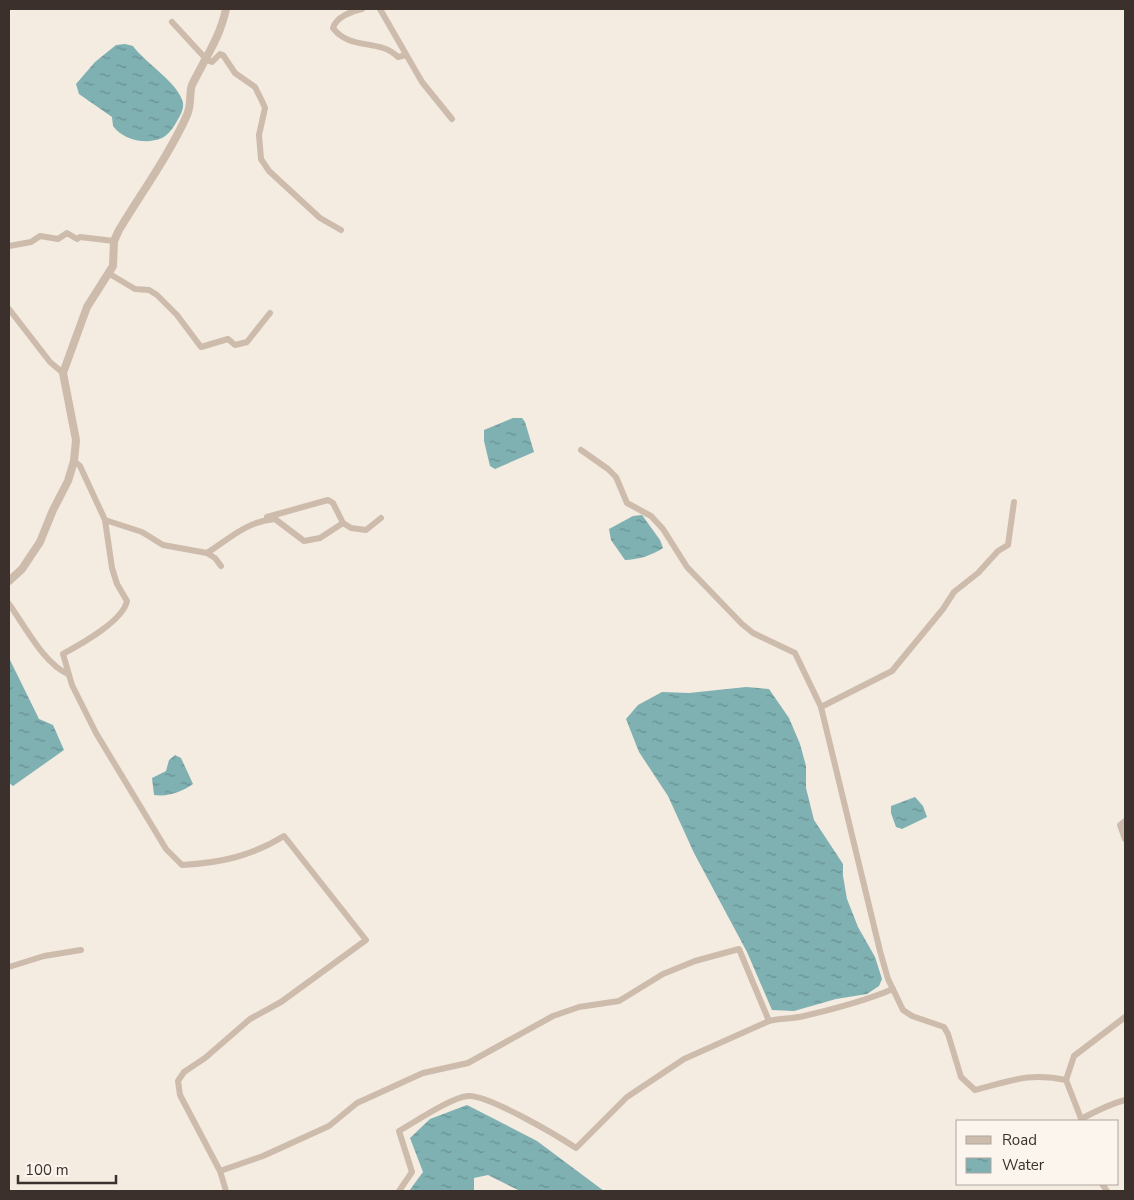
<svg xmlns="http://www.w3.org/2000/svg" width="1134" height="1200" font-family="'Nunito Sans',sans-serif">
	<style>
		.water { fill: url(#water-ripples) }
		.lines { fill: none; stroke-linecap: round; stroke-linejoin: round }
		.minor { stroke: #cdbbac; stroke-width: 6 }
		.tertiary { stroke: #cdbbac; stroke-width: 8 }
	</style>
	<defs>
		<pattern id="water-ripples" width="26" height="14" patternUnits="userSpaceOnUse" patternTransform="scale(1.25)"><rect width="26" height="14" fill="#7fb0b2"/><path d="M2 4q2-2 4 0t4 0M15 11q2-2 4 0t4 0" fill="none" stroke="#699091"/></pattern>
	</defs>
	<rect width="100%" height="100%" fill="#f4ebe1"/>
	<g class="water">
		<path d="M 125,44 L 133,46 C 145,63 179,83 183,103 C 184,109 180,116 177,121 C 174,127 168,135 162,138 C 146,145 123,140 113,126 L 112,117 L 79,94 L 76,84 L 95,62 L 116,45 Z"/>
		<path d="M 513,418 L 522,418 L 525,422 L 534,452 L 495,469 L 490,466 L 484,441 L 484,430 Z"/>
		<path d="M 642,515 L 660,540 L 663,548 C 653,555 637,560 625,560 L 611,540 L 609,529 L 633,516 Z"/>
		<path d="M 9,658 L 39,719 L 53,725 L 64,750 L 13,786 L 9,783 Z"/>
		<path d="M 746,687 L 769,689 L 789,718 L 800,744 L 806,766 L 806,788 L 814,820 L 843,864 L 843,876 L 847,899 L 858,927 L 875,957 L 882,979 L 879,986 L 867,994 L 836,999 L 794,1011 L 772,1010 L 747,952 L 694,853 L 668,796 L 639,752 L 626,719 L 638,705 L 662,692 L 689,693 Z"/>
		<path d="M 175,755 L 181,758 L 193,784 C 181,792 169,797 154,795 L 152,778 L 166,771 L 169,760 Z"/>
		<path d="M 915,797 L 923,806 L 927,817 L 902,829 L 896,827 L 891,813 L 891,806 Z"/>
		<path d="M 467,1105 L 537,1141 L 604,1191 L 520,1191 L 488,1175 L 474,1178 L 474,1191 L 409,1191 L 423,1172 L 410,1138 L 430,1119 Z"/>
	</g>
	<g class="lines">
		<g class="minor">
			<path d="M 362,9 C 352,11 336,17 333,28 C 350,51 379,38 398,57 L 406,55"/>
			<path d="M 380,9 L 422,82 L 452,119"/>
			<path d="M 172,22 L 207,60 L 212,62 L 220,54 L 223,55 L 235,73 L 255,87 L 262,101 L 265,108 L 259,135 L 261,159 L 269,171 L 320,218 L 341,230"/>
			<path d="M 9,246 L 31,242 L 40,236 L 58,239 L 67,233 L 77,239 L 80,237 L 114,241"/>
			<path d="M 108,273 L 135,289 L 149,290 L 157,295 L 177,315 L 201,347 L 228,339 L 235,345 L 247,342 L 270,313"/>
			<path d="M 9,309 L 50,362 L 63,373"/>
			<path d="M 581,450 L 608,469 L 616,477 L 627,503 L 651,516 L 663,529 L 687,567 L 742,624 L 753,633 L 795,653 L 821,707 L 880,951 L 888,979 L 903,1010 L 912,1016 L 944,1027 L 948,1034 L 961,1077 L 975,1090 C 1011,1081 1029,1072 1066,1080 L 1082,1121"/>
			<path d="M 74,461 L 80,466 L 105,520 L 112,568 L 117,584 L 127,601 C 123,621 81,644 63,654 L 72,685 L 96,733 L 166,849 L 182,865 C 220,863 252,856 284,836 L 366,940 L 281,1002 L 250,1019 L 205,1058 L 184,1072 L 178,1081 L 180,1095 L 220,1171 L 226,1191"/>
			<path d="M 267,517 L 328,500 L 333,503 L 343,523"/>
			<path d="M 105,520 L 142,532 L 163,545 L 207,553 C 229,539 247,521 275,519 L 304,541 L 320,538 L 343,523 L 351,528 L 366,530 L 381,518"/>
			<path d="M 207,553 L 215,558 L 221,566"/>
			<path d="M 9,604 C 25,626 44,664 68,674"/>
			<path d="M 821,707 L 892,671 L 943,609 L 954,592 L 978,573 L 998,551 L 1008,545 L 1014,502"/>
			<path d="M 1125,821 L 1120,825 L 1125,839"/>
			<path d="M 9,967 L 44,956 L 81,950"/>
			<path d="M 769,1021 C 781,1018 792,1019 804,1016 C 834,1009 865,1001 893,989"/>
			<path d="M 1066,1080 L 1074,1056 L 1125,1017"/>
			<path d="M 1081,1119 C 1096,1111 1110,1104 1125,1100"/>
			<path d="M 220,1171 L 263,1156 L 329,1126 L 357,1103 L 423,1073 L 468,1063 L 553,1016 L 579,1007 L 619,1001 L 663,974 L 695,961 L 739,949 L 769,1021 L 684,1059 L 627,1097 L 576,1148 C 558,1136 487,1094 468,1096 C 452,1097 415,1122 399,1131 L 412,1172 L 399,1191"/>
			<path d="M 1102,1184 L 1107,1191"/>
		</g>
		<path class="tertiary" d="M 9,581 L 22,569 L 40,542 L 53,510 L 68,481 L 74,461 L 76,440 L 63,373 L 87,307 L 113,266 L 114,241 L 119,230 C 142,192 169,155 187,115 C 192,104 189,92 192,85 C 204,60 220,38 226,9"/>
	</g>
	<rect width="1134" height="1200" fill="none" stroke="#3b302b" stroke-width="20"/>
	<rect x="956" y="1120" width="162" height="65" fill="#fbf5ee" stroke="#aea6a0"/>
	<rect x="966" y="1136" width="25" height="8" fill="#cdbbac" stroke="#aea6a0"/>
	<text x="1002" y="1145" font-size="15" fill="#3b302b">Road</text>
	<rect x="966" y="1158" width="25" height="15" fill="url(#water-ripples)" stroke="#aea6a0"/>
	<text x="1002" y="1170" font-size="15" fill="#3b302b">Water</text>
	<path d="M18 1175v8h98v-8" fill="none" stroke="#3b302b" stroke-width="2.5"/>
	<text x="25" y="1175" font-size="15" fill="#3b302b" stroke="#fbf5ee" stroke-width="4" paint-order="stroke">100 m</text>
</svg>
